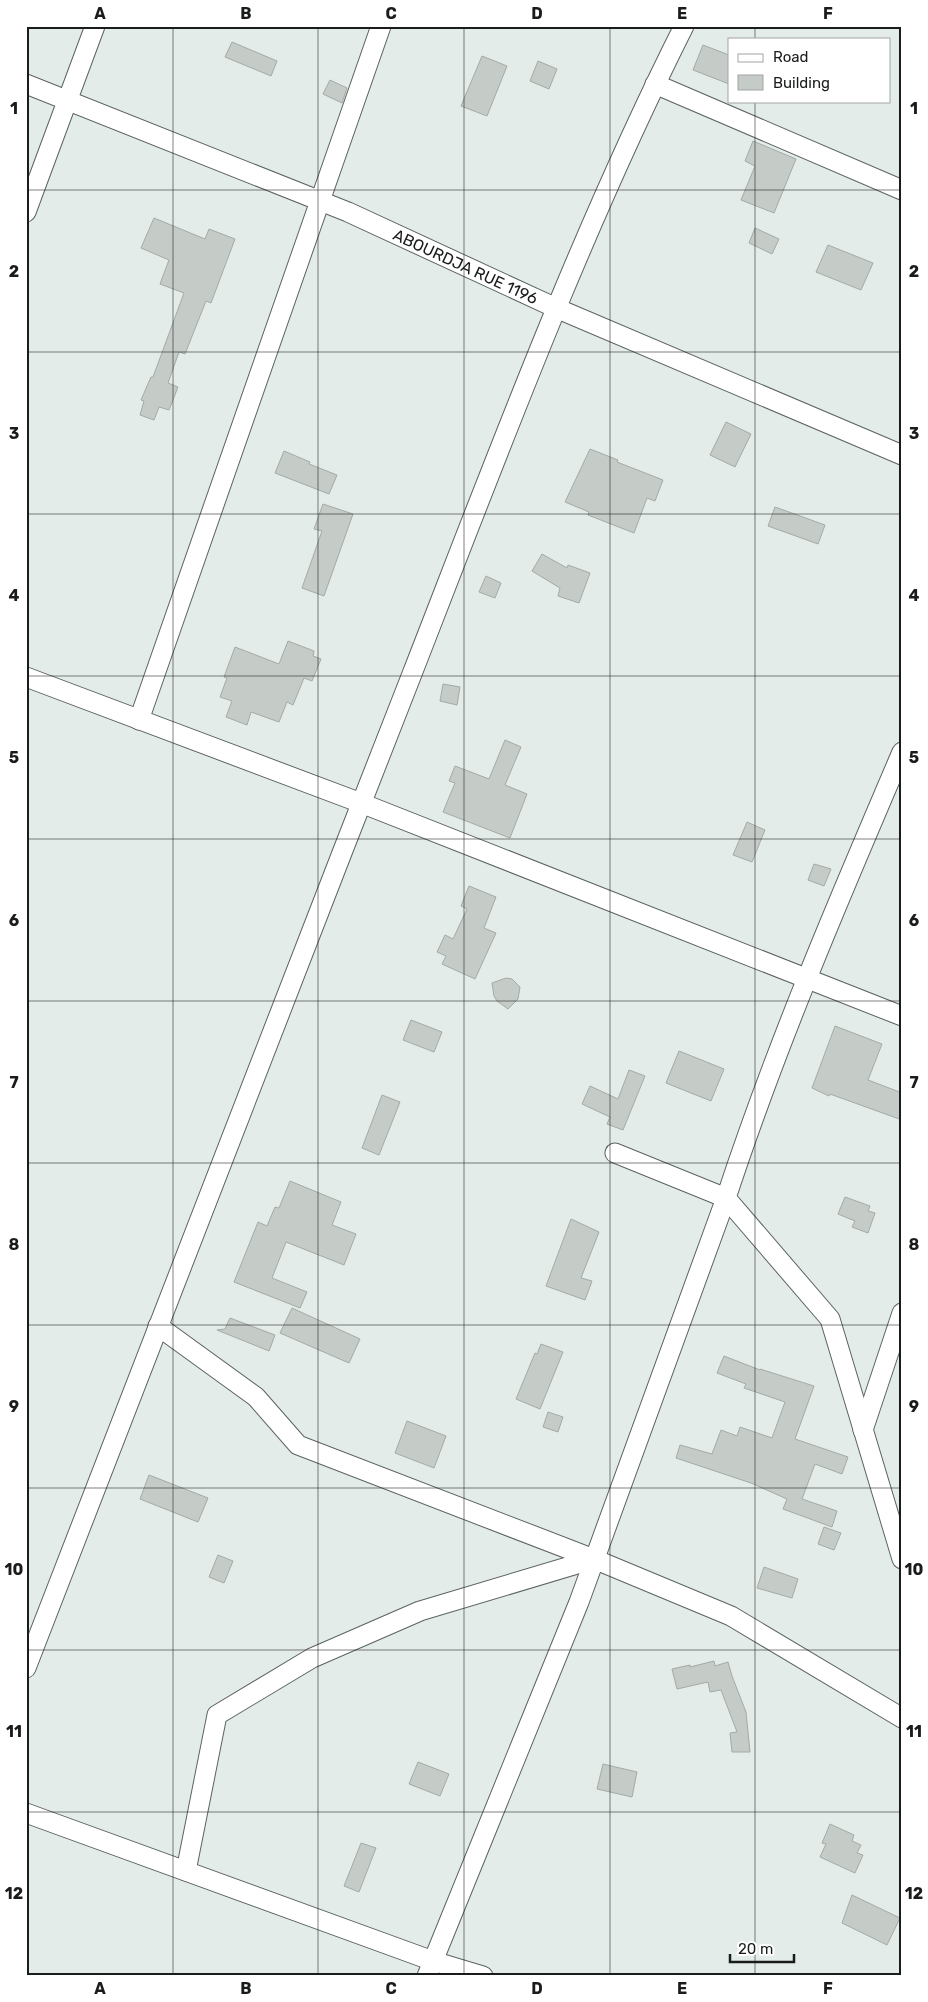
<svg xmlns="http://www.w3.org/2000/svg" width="928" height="2002" font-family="Rubik,sans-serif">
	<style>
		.building { fill: #c5cbc6; stroke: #a4aaa5 }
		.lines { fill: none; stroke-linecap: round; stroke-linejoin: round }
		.street-casing { stroke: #5b6361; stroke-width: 21 }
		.street { stroke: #fff; stroke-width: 19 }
		.grid { fill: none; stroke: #191c1b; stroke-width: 1; stroke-opacity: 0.55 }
		.labels { text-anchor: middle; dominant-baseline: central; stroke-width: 5; stroke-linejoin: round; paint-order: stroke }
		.street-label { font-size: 16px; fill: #191c1b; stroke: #fff }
		.neatline { fill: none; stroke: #191c1b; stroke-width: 2 }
		.grid-label { font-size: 16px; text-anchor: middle; font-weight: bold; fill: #191c1b }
	</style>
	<rect width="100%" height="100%" fill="#e3ece9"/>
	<g class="building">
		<path d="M 232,42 L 277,61 L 271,76 L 225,57 Z"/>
		<path d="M 703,45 L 729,55 L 729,84 L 693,70 Z"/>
		<path d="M 482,56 L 507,66 L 487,116 L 461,106 Z"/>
		<path d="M 538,61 L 557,69 L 549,89 L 530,81 Z"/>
		<path d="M 330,80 L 347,88 L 342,103 L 323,94 Z"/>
		<path d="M 753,141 L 796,159 L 774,213 L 741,200 L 755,166 L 745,161 Z"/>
		<path d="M 154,218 L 205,239 L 209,229 L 235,239 L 211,303 L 206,301 L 185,354 L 179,352 L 168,383 L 178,387 L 169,410 L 159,407 L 154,420 L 140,415 L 144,401 L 141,400 L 151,377 L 153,377 L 184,293 L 160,284 L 169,260 L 141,248 Z"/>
		<path d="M 755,228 L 779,239 L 772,254 L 749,243 Z"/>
		<path d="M 828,245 L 873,263 L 861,290 L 816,272 Z"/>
		<path d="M 726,422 L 751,434 L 735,467 L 710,455 Z"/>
		<path d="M 590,449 L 618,460 L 617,462 L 663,480 L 655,501 L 647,498 L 634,533 L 588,515 L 589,512 L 565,502 Z"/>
		<path d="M 284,451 L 310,462 L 309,464 L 337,475 L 329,494 L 275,473 Z"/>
		<path d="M 323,504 L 353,514 L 324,596 L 302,588 L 322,531 L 314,529 Z"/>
		<path d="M 775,507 L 825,525 L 818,544 L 768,526 Z"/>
		<path d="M 542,554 L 567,568 L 568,565 L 590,573 L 579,603 L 558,596 L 560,588 L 532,571 Z"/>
		<path d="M 486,576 L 501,583 L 495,598 L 479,592 Z"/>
		<path d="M 288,641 L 314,651 L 313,656 L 321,659 L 312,681 L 304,678 L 293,705 L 287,702 L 279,722 L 251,712 L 247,725 L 226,717 L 232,701 L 220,697 L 227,678 L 224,677 L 235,647 L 279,664 Z"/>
		<path d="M 443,684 L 460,687 L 457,705 L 440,701 Z"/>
		<path d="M 505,740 L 521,747 L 505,785 L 527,794 L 510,838 L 443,812 L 455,783 L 449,781 L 455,766 L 489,779 Z"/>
		<path d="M 747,822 L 765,830 L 752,862 L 733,855 Z"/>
		<path d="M 814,864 L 831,869 L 824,886 L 808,880 Z"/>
		<path d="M 469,886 L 496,897 L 484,928 L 496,933 L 475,979 L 442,964 L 446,956 L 437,952 L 445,935 L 453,939 L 467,909 L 461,906 Z"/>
		<path d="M 506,978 L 512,979 L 520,987 L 518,999 L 508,1009 L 497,1001 L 494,996 L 492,983 Z"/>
		<path d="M 411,1020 L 442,1032 L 434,1052 L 403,1040 Z"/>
		<path d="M 835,1026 L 882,1044 L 868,1080 L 902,1093 L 902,1120 L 830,1094 L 829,1096 L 812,1088 Z"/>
		<path d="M 679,1051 L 724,1069 L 711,1101 L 666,1083 Z"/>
		<path d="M 629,1070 L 645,1076 L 623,1130 L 607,1124 L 610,1117 L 582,1104 L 590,1086 L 618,1099 Z"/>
		<path d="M 382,1095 L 400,1102 L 379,1155 L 362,1148 Z"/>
		<path d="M 290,1181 L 341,1202 L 332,1225 L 356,1234 L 344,1265 L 286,1242 L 272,1278 L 307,1292 L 300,1308 L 234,1282 L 258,1222 L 267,1226 L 275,1207 L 279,1208 Z"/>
		<path d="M 845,1197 L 870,1206 L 868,1211 L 875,1213 L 868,1233 L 852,1227 L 855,1221 L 838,1214 Z"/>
		<path d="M 571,1219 L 599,1232 L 581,1278 L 592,1281 L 585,1300 L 546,1286 Z"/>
		<path d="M 292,1308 L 360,1339 L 349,1363 L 280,1333 Z"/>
		<path d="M 230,1318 L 275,1335 L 269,1351 L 217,1330 L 225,1329 Z"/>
		<path d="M 541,1344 L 563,1352 L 540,1409 L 516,1399 L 535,1353 L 537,1354 Z"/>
		<path d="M 724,1356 L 760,1370 L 760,1369 L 814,1386 L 795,1439 L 848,1457 L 842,1474 L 815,1464 L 802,1499 L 837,1511 L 832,1527 L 783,1509 L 787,1499 L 751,1483 L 676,1458 L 680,1445 L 712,1454 L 721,1430 L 737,1436 L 740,1427 L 772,1438 L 785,1402 L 744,1388 L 746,1384 L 717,1373 Z"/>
		<path d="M 548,1412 L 563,1417 L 558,1432 L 543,1427 Z"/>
		<path d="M 407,1421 L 446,1436 L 434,1468 L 395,1453 Z"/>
		<path d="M 149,1475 L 208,1498 L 198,1522 L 140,1499 Z"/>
		<path d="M 824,1527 L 841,1533 L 834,1550 L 818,1544 Z"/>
		<path d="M 218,1555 L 233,1561 L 224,1583 L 209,1577 Z"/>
		<path d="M 764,1567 L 798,1579 L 792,1598 L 757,1588 Z"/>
		<path d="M 714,1661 L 715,1666 L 728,1662 L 732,1676 L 746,1712 L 750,1752 L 732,1752 L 730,1733 L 737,1732 L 721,1690 L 710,1692 L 708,1682 L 677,1689 L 672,1669 L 690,1665 L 690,1667 Z"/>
		<path d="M 418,1762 L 449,1774 L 440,1796 L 409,1784 Z"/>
		<path d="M 603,1764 L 637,1772 L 632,1797 L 597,1789 Z"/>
		<path d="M 830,1824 L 854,1835 L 852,1841 L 861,1845 L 857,1853 L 863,1855 L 855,1873 L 820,1857 L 826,1844 L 822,1843 Z"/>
		<path d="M 361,1843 L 376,1848 L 359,1892 L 344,1886 Z"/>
		<path d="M 852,1895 L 900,1918 L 887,1945 L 842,1923 Z"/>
	</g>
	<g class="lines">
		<g class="street-casing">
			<g id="street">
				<path id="s1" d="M 26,84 L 348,212 L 556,308 L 902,455"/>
				<path d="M 655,84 L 902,190"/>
				<path d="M 26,212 L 95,26"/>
				<path d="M 26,677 L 361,803 L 902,1016"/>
				<path d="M 139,720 L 381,26"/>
				<path d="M 615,1153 L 726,1198 L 830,1319 L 902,1559"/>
				<path d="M 158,1326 L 256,1397 L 298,1445 L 594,1559 L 731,1616 L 902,1718"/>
				<path d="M 863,1430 L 902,1313"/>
				<path d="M 26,1668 C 154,1337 282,1005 412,674 C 497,456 579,235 684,26"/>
				<path d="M 26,1813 L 433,1961 L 483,1976"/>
				<path d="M 186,1871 L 217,1715 L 312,1658 L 420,1611 L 594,1559"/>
				<path d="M 427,1976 L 579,1602 L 726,1198 C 776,1046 839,899 902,752"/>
			</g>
		</g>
		<use href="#street" class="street"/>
	</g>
	<path class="grid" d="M 173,26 L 173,1976M 318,26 L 318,1976M 464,26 L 464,1976M 610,26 L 610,1976M 755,26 L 755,39M 755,101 L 755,1976M 26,190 L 902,190M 26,352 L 902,352M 26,514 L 902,514M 26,676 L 902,676M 26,839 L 902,839M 26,1001 L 902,1001M 26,1163 L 902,1163M 26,1325 L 902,1325M 26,1488 L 902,1488M 26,1650 L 902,1650M 26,1812 L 902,1812"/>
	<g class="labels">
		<g class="street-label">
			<text stroke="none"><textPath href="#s1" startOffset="476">ABOURDJA RUE 1196</textPath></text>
		</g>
	</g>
	<rect width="928" height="2002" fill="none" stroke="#ffffff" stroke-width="55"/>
	<rect x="728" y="38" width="162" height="65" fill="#ffffff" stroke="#a3a4a4"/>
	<rect x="738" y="54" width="25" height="8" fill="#ffffff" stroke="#a3a4a4"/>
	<text x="773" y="62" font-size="15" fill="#191c1b">Road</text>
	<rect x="738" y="75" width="25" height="15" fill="#c5cbc6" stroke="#a3a4a4"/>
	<text x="773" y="88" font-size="15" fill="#191c1b">Building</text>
	<path d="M730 1954v8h64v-8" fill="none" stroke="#191c1b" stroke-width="2.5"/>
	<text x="738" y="1954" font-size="15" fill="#191c1b" stroke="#ffffff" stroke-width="4" paint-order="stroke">20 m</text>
	<rect x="28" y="28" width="872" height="1946" class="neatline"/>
	<g class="grid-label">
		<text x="100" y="19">A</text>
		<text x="246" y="19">B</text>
		<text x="391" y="19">C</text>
		<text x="537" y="19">D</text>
		<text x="682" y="19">E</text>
		<text x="828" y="19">F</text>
		<text x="14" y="114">1</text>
		<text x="914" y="114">1</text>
		<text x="14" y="277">2</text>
		<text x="914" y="277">2</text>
		<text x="14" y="439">3</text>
		<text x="914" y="439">3</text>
		<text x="14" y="601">4</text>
		<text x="914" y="601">4</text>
		<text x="14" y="763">5</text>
		<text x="914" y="763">5</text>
		<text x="14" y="926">6</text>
		<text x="914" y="926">6</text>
		<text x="14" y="1088">7</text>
		<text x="914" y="1088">7</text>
		<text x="14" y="1250">8</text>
		<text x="914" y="1250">8</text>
		<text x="14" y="1412">9</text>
		<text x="914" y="1412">9</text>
		<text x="14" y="1575">10</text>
		<text x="914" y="1575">10</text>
		<text x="14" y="1737">11</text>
		<text x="914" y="1737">11</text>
		<text x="14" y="1899">12</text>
		<text x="914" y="1899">12</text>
		<text x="100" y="1994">A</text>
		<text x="246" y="1994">B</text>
		<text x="391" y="1994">C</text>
		<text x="537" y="1994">D</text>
		<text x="682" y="1994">E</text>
		<text x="828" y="1994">F</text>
	</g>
</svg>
